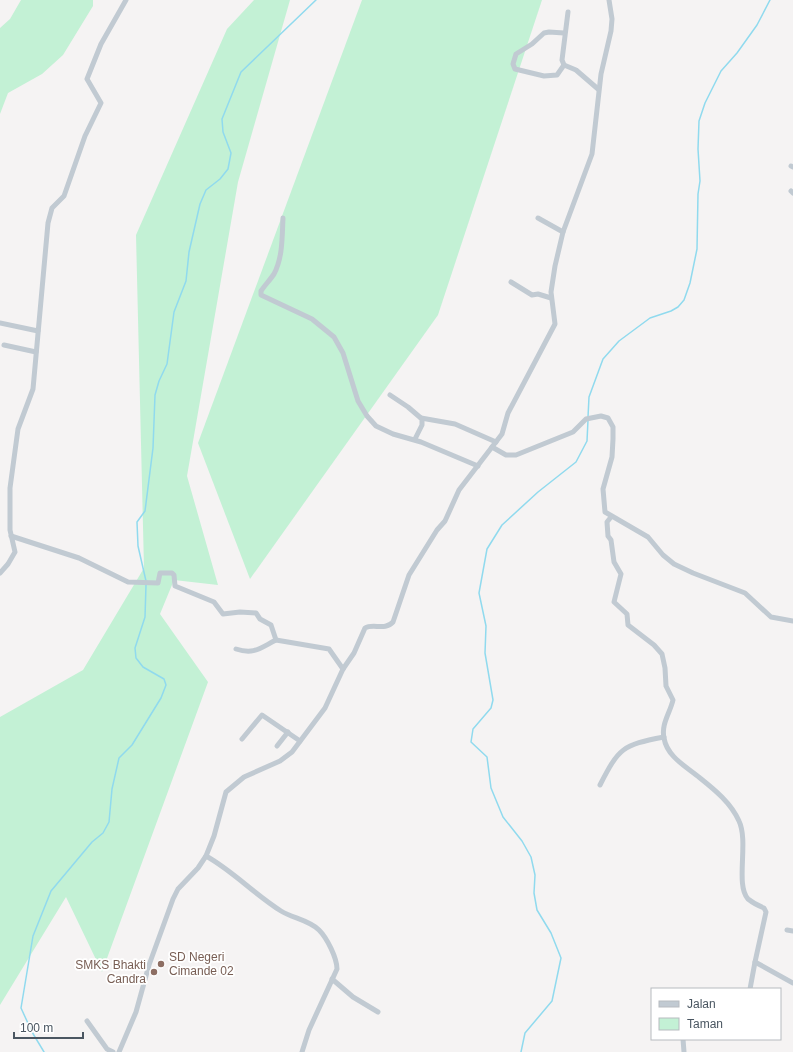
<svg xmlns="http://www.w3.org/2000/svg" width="793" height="1052" font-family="Arial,sans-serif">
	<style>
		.green { fill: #c3f1d5 }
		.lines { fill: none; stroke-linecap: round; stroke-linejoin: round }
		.stream { stroke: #90daee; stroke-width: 1.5 }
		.minor { stroke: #c1cad2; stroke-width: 5 }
		.education-dot { fill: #8d6e63; stroke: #fff; stroke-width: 1.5 }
		.labels { text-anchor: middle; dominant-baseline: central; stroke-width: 3.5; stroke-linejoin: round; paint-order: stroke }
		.education-label { font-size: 12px; fill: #785e54; stroke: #fff; text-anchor: start }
	</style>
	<rect width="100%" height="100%" fill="#f5f3f3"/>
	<g class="green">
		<path d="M 21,0 L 93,0 L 93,6 L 63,55 L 42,74 L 8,93 L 0,114 L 0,28 L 10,19 Z"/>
		<path d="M 254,0 L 290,0 L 238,182 L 187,476 L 218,585 L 174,580 L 160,614 L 208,682 L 102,972 L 66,897 L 0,1005 L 0,717 L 83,670 L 144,568 L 136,235 L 227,29 Z"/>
		<path d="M 362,0 L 542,0 L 438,315 L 250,579 L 198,443 Z"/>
	</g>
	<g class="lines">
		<g class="stream">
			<path d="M 588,417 L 589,397 L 603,359 L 619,341 L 650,318 L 671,311 L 678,307 L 684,300 L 690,283 L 697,249 L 698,194 L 700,181 L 698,149 L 699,121 L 705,103 L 721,71 L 737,53 L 757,25 L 770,0"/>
			<path d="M 146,581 L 138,546 L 137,522 L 145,511 L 153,448 L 155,395 L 159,381 L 167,364 L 174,312 L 186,281 L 189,252 L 200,204 L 206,190 L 220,179 L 228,169 L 231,153 L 223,132 L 222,119 L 241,72 L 316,0"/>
			<path d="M 44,1052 L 32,1032 L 21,1008 L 33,936 L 51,891 L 92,842 L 103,833 L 109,822 L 112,789 L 119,758 L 132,745 L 161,698 L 166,685 L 164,679 L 143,667 L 136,658 L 135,648 L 145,617 L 146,585"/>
			<path d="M 521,1052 L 525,1033 L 552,1001 L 561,958 L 551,933 L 537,910 L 534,893 L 535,875 L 531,857 L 522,841 L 503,817 L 491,788 L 487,757 L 471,742 L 473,729 L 491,708 L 493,700 L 485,653 L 486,626 L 479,593 L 487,549 L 502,525 L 538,492 L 576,462 L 587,441 L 588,420"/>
		</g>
		<g class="minor">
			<path d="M 568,12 L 562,60 L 564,65 L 576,70 L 598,89"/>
			<path d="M 564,65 L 557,75 L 544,76 L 515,69 L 513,64 L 516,54 L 532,44 L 544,33 L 549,32 L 564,33"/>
			<path d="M 791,166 L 793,167"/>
			<path d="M 791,191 L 793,193"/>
			<path d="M 283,218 C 282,236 283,257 274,274 C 270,280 265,285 261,291 L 261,295 L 312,319 L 334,337 L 343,353 L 358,401 L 367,416 L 376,426 L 393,434 L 421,442 L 478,466"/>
			<path d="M 538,218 L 563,232"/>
			<path d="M 511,282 L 532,295 L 538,294 L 551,298"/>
			<path d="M 0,323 L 38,331"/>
			<path d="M 4,345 L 36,352"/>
			<path d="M 390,395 L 408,407 L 422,419 L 422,425 L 415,439"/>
			<path d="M 421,418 L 455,424 L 496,442"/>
			<path d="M 492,447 L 506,455 L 516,455 L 573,432 L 586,419 L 601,416 L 608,418 L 613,427 L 613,439 L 612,457 L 603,489 L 605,512 L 648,537 L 663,555 L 674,564 L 693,573 L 745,593 L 771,617 L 793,621"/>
			<path d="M 611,517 L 607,522 L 608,536 L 611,540 L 614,562 L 621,574 L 614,602 L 627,614 L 628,625 L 654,645 L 662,654 L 665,668 L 666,686 L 673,700 C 670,713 661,724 664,738 C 667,757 687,767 700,778 C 715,790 731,803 739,821 C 749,842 735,885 748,899 C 753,903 759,906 764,908 L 766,912 L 755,962 L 793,983"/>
			<path d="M 11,536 L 79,558 L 128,582 L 158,583 L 160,573 L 172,573 L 174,575 L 175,586 L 214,602 L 223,614 L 240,612 L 256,613 L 260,619 L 271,625 L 276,640 L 329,649 L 343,669"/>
			<path d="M 0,573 L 8,564 L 15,552 L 10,530 L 10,488 L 18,429 L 33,389 L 48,223 L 52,208 L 64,196 L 85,136 L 101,103 L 87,79 L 101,44 L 126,0"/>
			<path d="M 236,649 C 254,655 260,648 276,640"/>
			<path d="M 242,739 L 262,715 L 300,741"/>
			<path d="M 277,746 L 288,732"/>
			<path d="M 600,785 C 619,748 622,745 664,737"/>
			<path d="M 206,856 C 233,871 254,894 281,911 C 292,918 309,920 319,930 C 327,938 337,958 337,969 L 309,1030 L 302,1052"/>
			<path d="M 787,930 L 793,931"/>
			<path d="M 332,979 L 353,997 L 378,1012"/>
			<path d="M 750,989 L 755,962"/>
			<path d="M 87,1021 L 107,1049 L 113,1052"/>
			<path d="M 683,1039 L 684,1052"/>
			<path d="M 119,1052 L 136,1012 L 149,965 L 173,899 L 178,889 L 198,868 L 206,856 L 214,836 L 226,792 L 244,777 L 280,761 L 292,752 L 325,708 L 343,669 L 354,653 L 365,628 C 373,623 385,631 393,622 L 409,575 L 437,530 L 445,521 L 459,490 L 502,434 L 508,413 L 555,324 L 551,292 L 555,266 L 563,232 L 592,154 L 601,74 L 611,31 L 612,19 L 609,0"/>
		</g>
	</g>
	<g class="education-dot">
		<circle cx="161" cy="964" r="4"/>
		<circle cx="154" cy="972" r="4"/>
	</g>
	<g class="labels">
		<g class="education-label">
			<text x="169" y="957">SD Negeri<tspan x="169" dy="14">Cimande 02</tspan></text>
			<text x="146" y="965" text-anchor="end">SMKS Bhakti<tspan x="146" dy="14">Candra</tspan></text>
		</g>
	</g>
	<rect x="651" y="988" width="130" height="52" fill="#ffffff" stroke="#b7bbc0"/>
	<rect x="659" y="1001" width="20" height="6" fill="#c1cad2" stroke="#b7bbc0"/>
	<text x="687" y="1008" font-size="12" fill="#4a5661">Jalan</text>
	<rect x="659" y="1018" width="20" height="12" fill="#c3f1d5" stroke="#b7bbc0"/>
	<text x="687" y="1028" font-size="12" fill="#4a5661">Taman</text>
	<path d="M14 1032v6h69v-6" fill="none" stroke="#4a5661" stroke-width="2"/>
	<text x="20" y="1032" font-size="12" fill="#4a5661" stroke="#ffffff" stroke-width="3" paint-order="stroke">100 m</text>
</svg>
